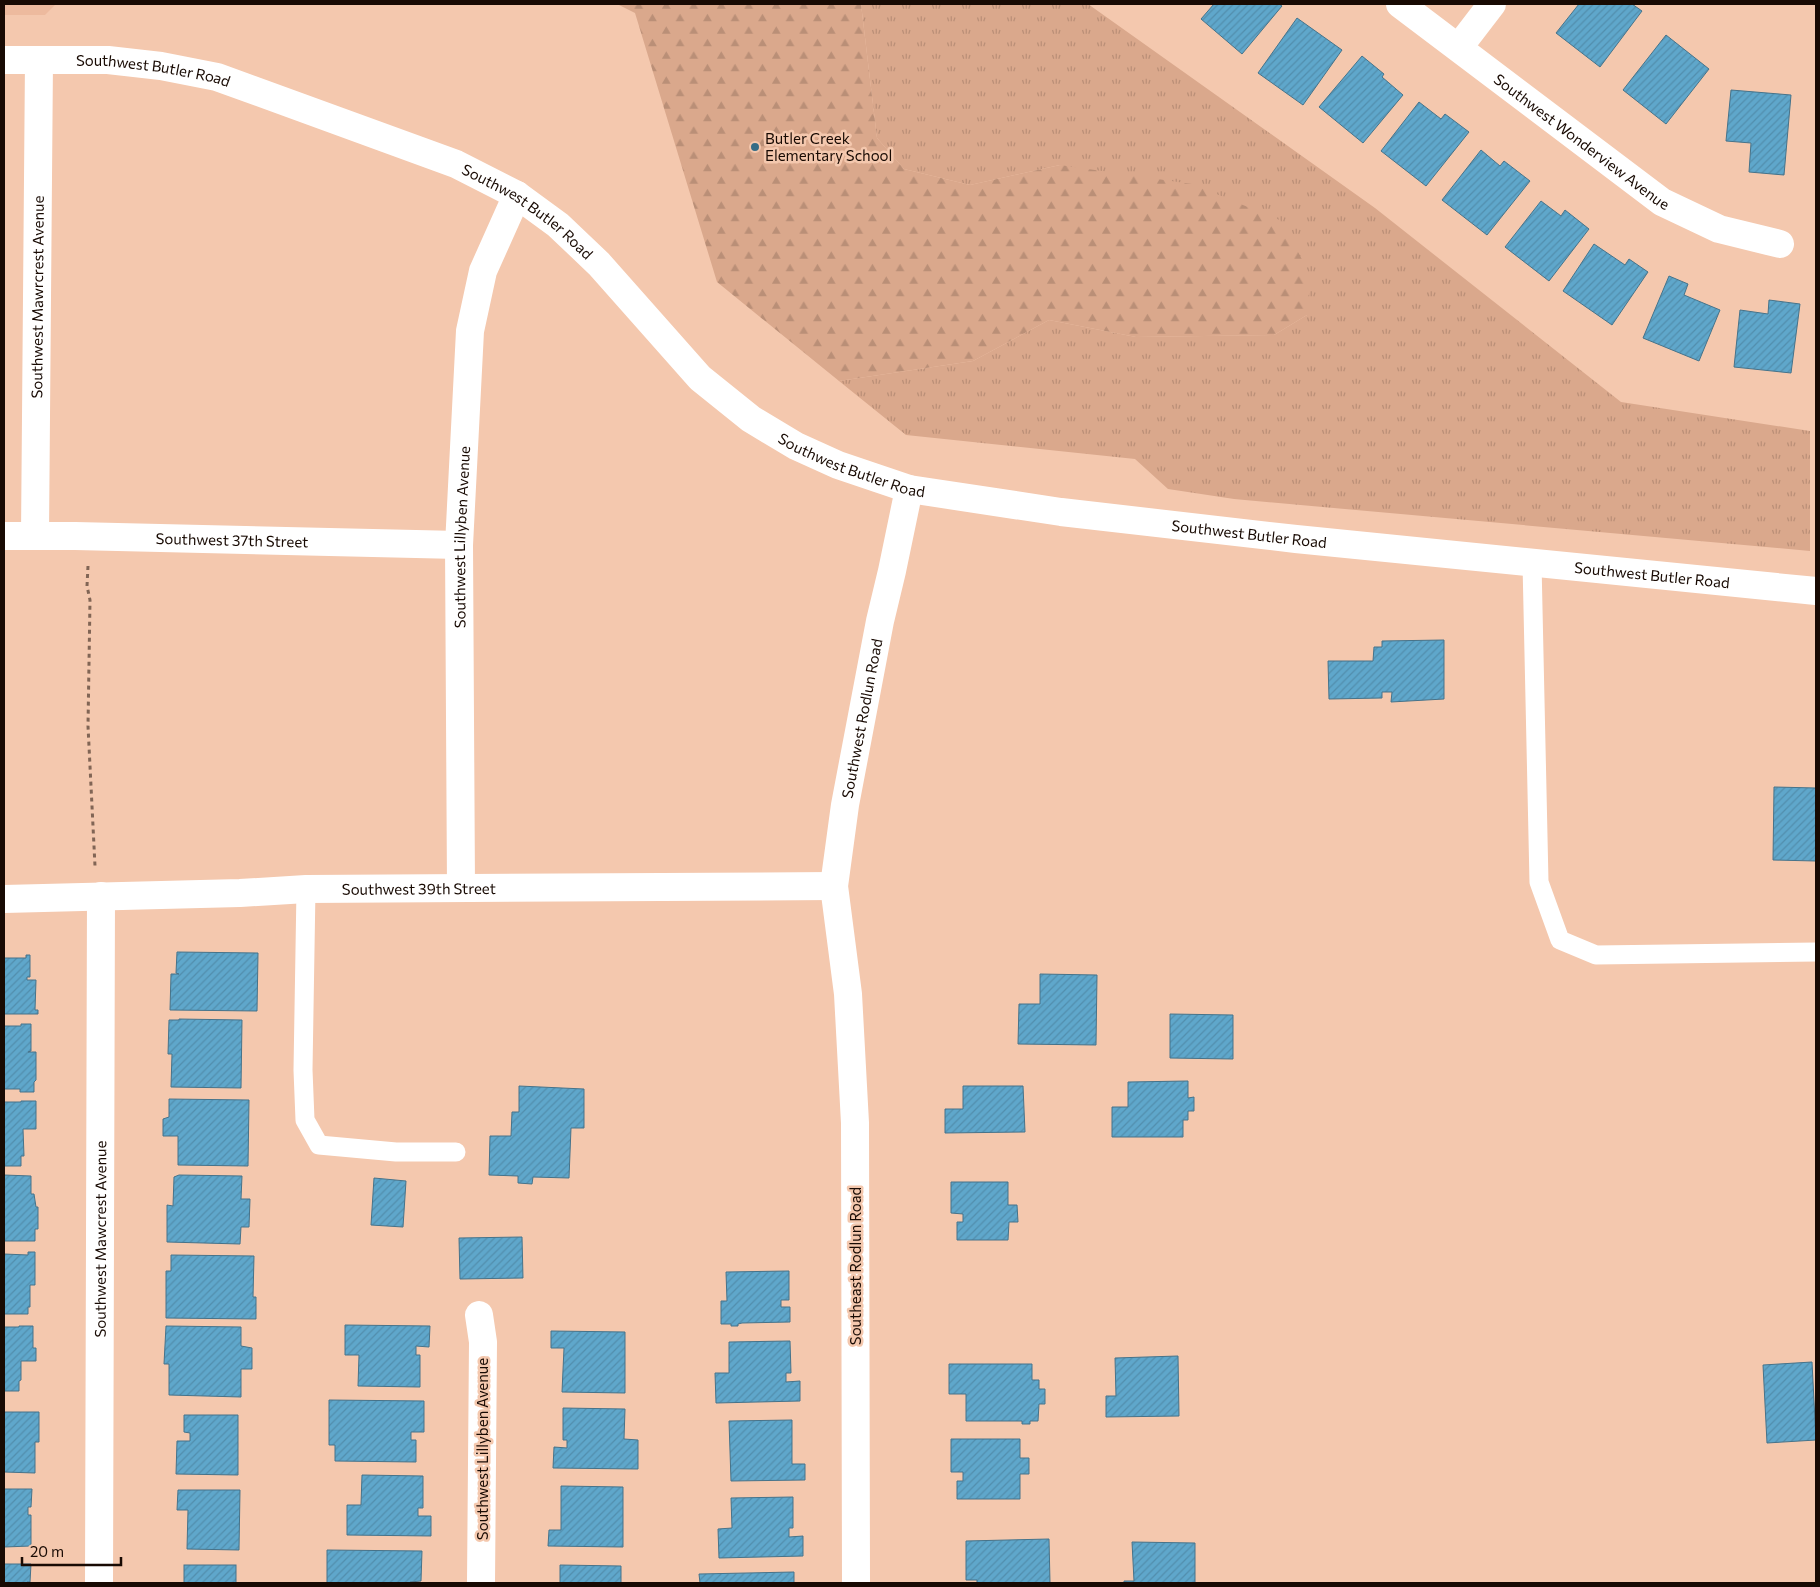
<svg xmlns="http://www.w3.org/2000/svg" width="1820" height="1587" font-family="Commissioner,sans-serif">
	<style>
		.built { fill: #edba9e }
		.grass { fill: url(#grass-tufts) }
		.forest { fill: url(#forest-firs) }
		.building { fill: url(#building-hatch); stroke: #46738a }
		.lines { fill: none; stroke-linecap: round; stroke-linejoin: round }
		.path { stroke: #816555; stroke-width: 3; stroke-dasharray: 4 4; stroke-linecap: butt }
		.lane { stroke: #fff; stroke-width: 19 }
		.street { stroke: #fff; stroke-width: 28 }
		.secondary { stroke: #fff; stroke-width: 28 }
		.poi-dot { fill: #346c86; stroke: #f4c8ae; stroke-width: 2 }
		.labels { text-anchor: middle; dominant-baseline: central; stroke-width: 5; stroke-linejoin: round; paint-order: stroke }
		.street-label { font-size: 15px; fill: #180a03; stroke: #f4c8ae }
		.poi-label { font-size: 15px; fill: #180a03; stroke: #f4c8ae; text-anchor: start }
	</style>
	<defs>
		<pattern id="grass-tufts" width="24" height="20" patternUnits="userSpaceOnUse" patternTransform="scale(1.25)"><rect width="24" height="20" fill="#daa88c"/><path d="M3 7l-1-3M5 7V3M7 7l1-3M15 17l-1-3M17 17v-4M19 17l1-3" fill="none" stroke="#ba8f77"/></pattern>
		<pattern id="forest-firs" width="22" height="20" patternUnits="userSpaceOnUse" patternTransform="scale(1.25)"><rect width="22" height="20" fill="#daa88c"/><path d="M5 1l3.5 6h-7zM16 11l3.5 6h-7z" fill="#ba8f77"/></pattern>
		<pattern id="building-hatch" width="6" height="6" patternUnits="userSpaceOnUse" patternTransform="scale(1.25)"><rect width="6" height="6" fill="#5fa7cb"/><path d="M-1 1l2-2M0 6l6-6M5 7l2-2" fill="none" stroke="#528ead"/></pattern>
	</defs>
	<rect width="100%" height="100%" fill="#f4c8ae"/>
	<path class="built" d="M 4,4 L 56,4 L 45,15 L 4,15 Z"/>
	<path class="grass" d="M 861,4 L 1088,4 L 1375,208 L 1621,402 L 1810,431 L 1810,551 L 1234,499 L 1168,489 L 1135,459 L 906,435 L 839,381 L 973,361 L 1049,320 L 1136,337 L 1274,335 L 1307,315 L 1060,165 L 970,185 L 904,169 L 877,138 Z"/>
	<path class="forest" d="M 617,4 L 861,4 L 877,138 L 904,169 L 970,185 L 1060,165 L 1192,184 L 1282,221 L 1311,277 L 1307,315 L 1274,335 L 1136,337 L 1049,320 L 973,361 L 839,381 L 717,282 L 635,13 Z"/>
	<g class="building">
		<path d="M 1214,4 L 1279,4 L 1282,6 L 1242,54 L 1201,19 Z"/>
		<path d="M 1579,4 L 1632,4 L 1642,11 L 1600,67 L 1556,33 Z"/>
		<path d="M 1297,18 L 1342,50 L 1303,105 L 1258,73 Z"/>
		<path d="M 1666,35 L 1709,69 L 1666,124 L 1623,90 Z"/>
		<path d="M 1362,56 L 1384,74 L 1382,77 L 1403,95 L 1363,143 L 1319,107 Z"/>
		<path d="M 1731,90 L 1791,95 L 1784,175 L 1749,172 L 1751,143 L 1726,141 Z"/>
		<path d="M 1419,102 L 1441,119 L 1445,114 L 1469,132 L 1426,186 L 1381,151 Z"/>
		<path d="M 1481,150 L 1500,166 L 1504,161 L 1530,181 L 1487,235 L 1442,200 Z"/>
		<path d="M 1541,201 L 1561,216 L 1565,210 L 1589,229 L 1549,281 L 1505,247 Z"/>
		<path d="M 1594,244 L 1625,265 L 1629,259 L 1648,272 L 1612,325 L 1563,291 Z"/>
		<path d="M 1669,276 L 1688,284 L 1684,295 L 1720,310 L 1699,361 L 1643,338 Z"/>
		<path d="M 1769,300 L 1800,304 L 1791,373 L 1734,367 L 1740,310 L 1768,314 Z"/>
		<path d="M 1444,640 L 1444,699 L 1391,702 L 1392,692 L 1382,692 L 1382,698 L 1329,699 L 1328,661 L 1373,661 L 1374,647 L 1382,647 L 1382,641 Z"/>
		<path d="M 1774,787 L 1816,788 L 1816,861 L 1773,860 Z"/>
		<path d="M 177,952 L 258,953 L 257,1011 L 170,1010 L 171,974 L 179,974 L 176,973 Z"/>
		<path d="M 26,955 L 30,955 L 30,977 L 27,977 L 27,980 L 36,980 L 35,1010 L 38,1010 L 38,1014 L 4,1014 L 4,958 L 26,958 Z"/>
		<path d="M 1040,974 L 1097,975 L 1096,1045 L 1018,1044 L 1019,1004 L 1040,1004 Z"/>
		<path d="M 1170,1014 L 1233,1015 L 1233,1059 L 1170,1058 Z"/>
		<path d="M 179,1019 L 242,1020 L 241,1088 L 171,1087 L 172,1054 L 168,1054 L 169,1020 L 179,1020 Z"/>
		<path d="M 21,1024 L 31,1024 L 31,1051 L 28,1052 L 36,1052 L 36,1080 L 34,1082 L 34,1092 L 20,1092 L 20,1089 L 4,1089 L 4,1026 L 21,1026 Z"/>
		<path d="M 1188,1081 L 1188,1098 L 1194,1097 L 1194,1111 L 1188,1111 L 1188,1120 L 1183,1120 L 1183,1137 L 1112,1137 L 1112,1107 L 1128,1107 L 1128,1082 Z"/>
		<path d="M 519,1086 L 584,1089 L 584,1128 L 571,1128 L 569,1178 L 533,1177 L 532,1184 L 518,1183 L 518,1176 L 489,1175 L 490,1136 L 511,1136 L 512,1112 L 519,1112 Z"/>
		<path d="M 963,1086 L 1023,1086 L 1025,1132 L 945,1133 L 945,1109 L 963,1109 Z"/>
		<path d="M 169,1099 L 249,1100 L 248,1166 L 178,1165 L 178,1136 L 163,1136 L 163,1119 L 169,1117 Z"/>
		<path d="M 21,1101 L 36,1101 L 36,1129 L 23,1129 L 24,1156 L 21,1156 L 21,1166 L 4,1166 L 4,1102 L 21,1102 Z"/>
		<path d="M 4,1175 L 31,1176 L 31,1194 L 34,1194 L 36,1207 L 38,1207 L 38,1229 L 35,1229 L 35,1241 L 4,1241 Z"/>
		<path d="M 179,1175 L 242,1176 L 241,1199 L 250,1199 L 249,1227 L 241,1227 L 240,1244 L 167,1242 L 167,1205 L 173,1206 L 174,1177 Z"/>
		<path d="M 374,1178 L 406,1181 L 403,1227 L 371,1225 Z"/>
		<path d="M 951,1182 L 1008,1182 L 1008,1205 L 1017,1205 L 1018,1222 L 1009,1222 L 1008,1240 L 957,1240 L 957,1222 L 963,1222 L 963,1214 L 951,1213 Z"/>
		<path d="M 522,1237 L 523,1278 L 460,1279 L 459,1238 Z"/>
		<path d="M 28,1252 L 35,1252 L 35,1285 L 30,1285 L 30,1307 L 28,1307 L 28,1314 L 4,1314 L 4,1254 L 28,1255 Z"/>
		<path d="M 171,1255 L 254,1256 L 253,1297 L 256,1297 L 256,1319 L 166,1318 L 166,1271 L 171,1271 Z"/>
		<path d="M 789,1271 L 789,1300 L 781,1300 L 781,1307 L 790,1307 L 790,1322 L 742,1323 L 738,1324 L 738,1326 L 731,1326 L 731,1324 L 721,1324 L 721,1301 L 727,1301 L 726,1272 Z"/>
		<path d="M 345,1325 L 430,1326 L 429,1347 L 416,1346 L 416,1355 L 420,1355 L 420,1387 L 358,1386 L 359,1355 L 345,1355 Z"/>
		<path d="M 19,1326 L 33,1326 L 33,1348 L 36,1348 L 36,1361 L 21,1361 L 21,1380 L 19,1381 L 19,1391 L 4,1391 L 4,1327 L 19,1327 Z"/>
		<path d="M 166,1326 L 241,1327 L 241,1346 L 252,1348 L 252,1369 L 241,1369 L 241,1397 L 169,1395 L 169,1364 L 164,1364 Z"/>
		<path d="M 551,1331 L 625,1332 L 625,1393 L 562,1392 L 564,1348 L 551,1348 Z"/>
		<path d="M 790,1341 L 791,1373 L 786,1373 L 786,1382 L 800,1381 L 800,1401 L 716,1403 L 715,1373 L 729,1373 L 729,1342 Z"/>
		<path d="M 1178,1356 L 1179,1416 L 1106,1417 L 1106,1396 L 1116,1396 L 1115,1358 Z"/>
		<path d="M 1812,1362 L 1816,1440 L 1767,1443 L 1763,1365 Z"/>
		<path d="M 949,1364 L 1032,1364 L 1032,1380 L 1039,1380 L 1039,1389 L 1045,1389 L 1045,1404 L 1039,1404 L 1038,1421 L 1030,1421 L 1030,1424 L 1022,1424 L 1022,1421 L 966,1421 L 966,1394 L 949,1394 Z"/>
		<path d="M 329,1400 L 424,1401 L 424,1432 L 411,1432 L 411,1440 L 416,1440 L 416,1462 L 335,1461 L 335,1445 L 329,1445 Z"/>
		<path d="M 563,1408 L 625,1409 L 624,1439 L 638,1440 L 638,1469 L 553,1468 L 554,1447 L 567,1448 L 567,1440 L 563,1440 Z"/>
		<path d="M 4,1412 L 39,1412 L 39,1442 L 35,1442 L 35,1473 L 4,1472 Z"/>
		<path d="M 184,1415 L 238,1415 L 238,1475 L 176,1474 L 177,1441 L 190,1441 L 190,1433 L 184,1432 Z"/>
		<path d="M 792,1420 L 792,1464 L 805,1464 L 805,1480 L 731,1481 L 729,1421 Z"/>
		<path d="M 951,1439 L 1020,1439 L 1020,1458 L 1029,1458 L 1029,1474 L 1020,1474 L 1020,1499 L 957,1499 L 957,1481 L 963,1481 L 963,1472 L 951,1472 Z"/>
		<path d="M 362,1475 L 423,1476 L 423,1508 L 418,1508 L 418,1516 L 431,1516 L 431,1536 L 347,1535 L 347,1505 L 361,1505 Z"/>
		<path d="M 561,1486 L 623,1487 L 623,1547 L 548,1546 L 549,1530 L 561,1530 Z"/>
		<path d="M 4,1489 L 32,1489 L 31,1507 L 28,1507 L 28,1515 L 31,1515 L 31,1546 L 4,1547 Z"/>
		<path d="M 178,1490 L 240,1490 L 239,1550 L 187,1549 L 188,1510 L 177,1510 Z"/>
		<path d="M 793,1497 L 793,1528 L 789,1528 L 789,1537 L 803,1536 L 803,1556 L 719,1558 L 718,1529 L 732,1528 L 731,1498 Z"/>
		<path d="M 1049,1539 L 1050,1583 L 977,1583 L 977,1580 L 966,1580 L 966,1541 Z"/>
		<path d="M 1132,1542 L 1195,1543 L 1195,1583 L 1124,1583 L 1124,1581 L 1134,1581 Z"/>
		<path d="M 327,1550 L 422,1551 L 421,1581 L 410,1582 L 410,1583 L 327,1583 Z"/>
		<path d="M 4,1564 L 31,1564 L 30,1582 L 27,1582 L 27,1583 L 4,1583 Z"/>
		<rect x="184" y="1565" width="52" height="18"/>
		<path d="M 560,1565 L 621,1566 L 621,1583 L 560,1583 Z"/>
		<path d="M 794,1572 L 794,1583 L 700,1583 L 699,1574 Z"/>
	</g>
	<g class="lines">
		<path class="path" d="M 88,566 L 87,586 L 90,600 L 88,726 L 95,866"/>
		<g class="lane">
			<path d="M 1532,563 L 1539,882 L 1560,940 L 1596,955 L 1816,952"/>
			<path d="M 306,889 L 303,1070 L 305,1120 L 319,1145 L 396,1152 L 456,1152"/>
		</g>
		<g class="street">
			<path id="s1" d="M 1400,4 L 1662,202 L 1719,229 L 1780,244"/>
			<path d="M 1459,47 L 1492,4"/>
			<path id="s2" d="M 35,535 L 39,60"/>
			<path id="s3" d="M 4,536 L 75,536 L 459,545"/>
			<path id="s4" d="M 461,888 L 459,545 L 470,331 L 483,271 L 517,195"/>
			<path id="s5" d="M 4,899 L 240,893 L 306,889 L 834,886"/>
			<path d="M 479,1315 L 483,1342 L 481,1583"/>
			<path id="s6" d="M 99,1583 L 101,896"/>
			<path id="s7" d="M 856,1583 L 855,1123 L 848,994 L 834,886 L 845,805 L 880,621 L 892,571 L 909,489"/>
		</g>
		<path class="secondary" id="s8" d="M 4,60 L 108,60 L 161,66 L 217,77 L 456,164 L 517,195 L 558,225 L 599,264 L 700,378 L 751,419 L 796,446 L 838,465 L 909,489 L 1061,512 L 1296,539 L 1816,591"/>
	</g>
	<circle class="poi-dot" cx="755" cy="147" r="5"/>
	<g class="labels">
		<g class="street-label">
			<text stroke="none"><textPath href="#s8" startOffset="150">Southwest Butler Road</textPath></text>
			<text stroke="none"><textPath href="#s1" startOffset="228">Southwest Wonderview Avenue</textPath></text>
			<text stroke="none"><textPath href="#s8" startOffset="555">Southwest Butler Road</textPath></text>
			<text stroke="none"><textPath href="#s2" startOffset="238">Southwest Mawrcrest Avenue</textPath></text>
			<text stroke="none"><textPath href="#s8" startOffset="974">Southwest Butler Road</textPath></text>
			<text stroke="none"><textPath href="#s8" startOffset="1379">Southwest Butler Road</textPath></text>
			<text stroke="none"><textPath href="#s4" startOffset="351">Southwest Lillyben Avenue</textPath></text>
			<text stroke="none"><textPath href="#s3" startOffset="228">Southwest 37th Street</textPath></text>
			<text stroke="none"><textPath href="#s8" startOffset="1784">Southwest Butler Road</textPath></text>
			<text stroke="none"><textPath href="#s7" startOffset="868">Southwest Rodlun Road</textPath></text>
			<text stroke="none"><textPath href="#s5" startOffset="415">Southwest 39th Street</textPath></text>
			<text stroke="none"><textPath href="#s6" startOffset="344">Southwest Mawcrest Avenue</textPath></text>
			<text transform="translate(855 1266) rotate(-90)">Southeast Rodlun Road</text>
			<text transform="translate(482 1449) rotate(-90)">Southwest Lillyben Avenue</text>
		</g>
		<g class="poi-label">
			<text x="765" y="138">Butler Creek<tspan x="765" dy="17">Elementary School</tspan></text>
		</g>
	</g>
	<rect width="1820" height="1587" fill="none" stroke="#180a03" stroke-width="10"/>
	<path d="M22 1557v8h99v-8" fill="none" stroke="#180a03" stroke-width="2.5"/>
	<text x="30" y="1557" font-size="15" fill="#180a03" stroke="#f4c8ae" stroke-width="4" paint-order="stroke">20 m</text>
</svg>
